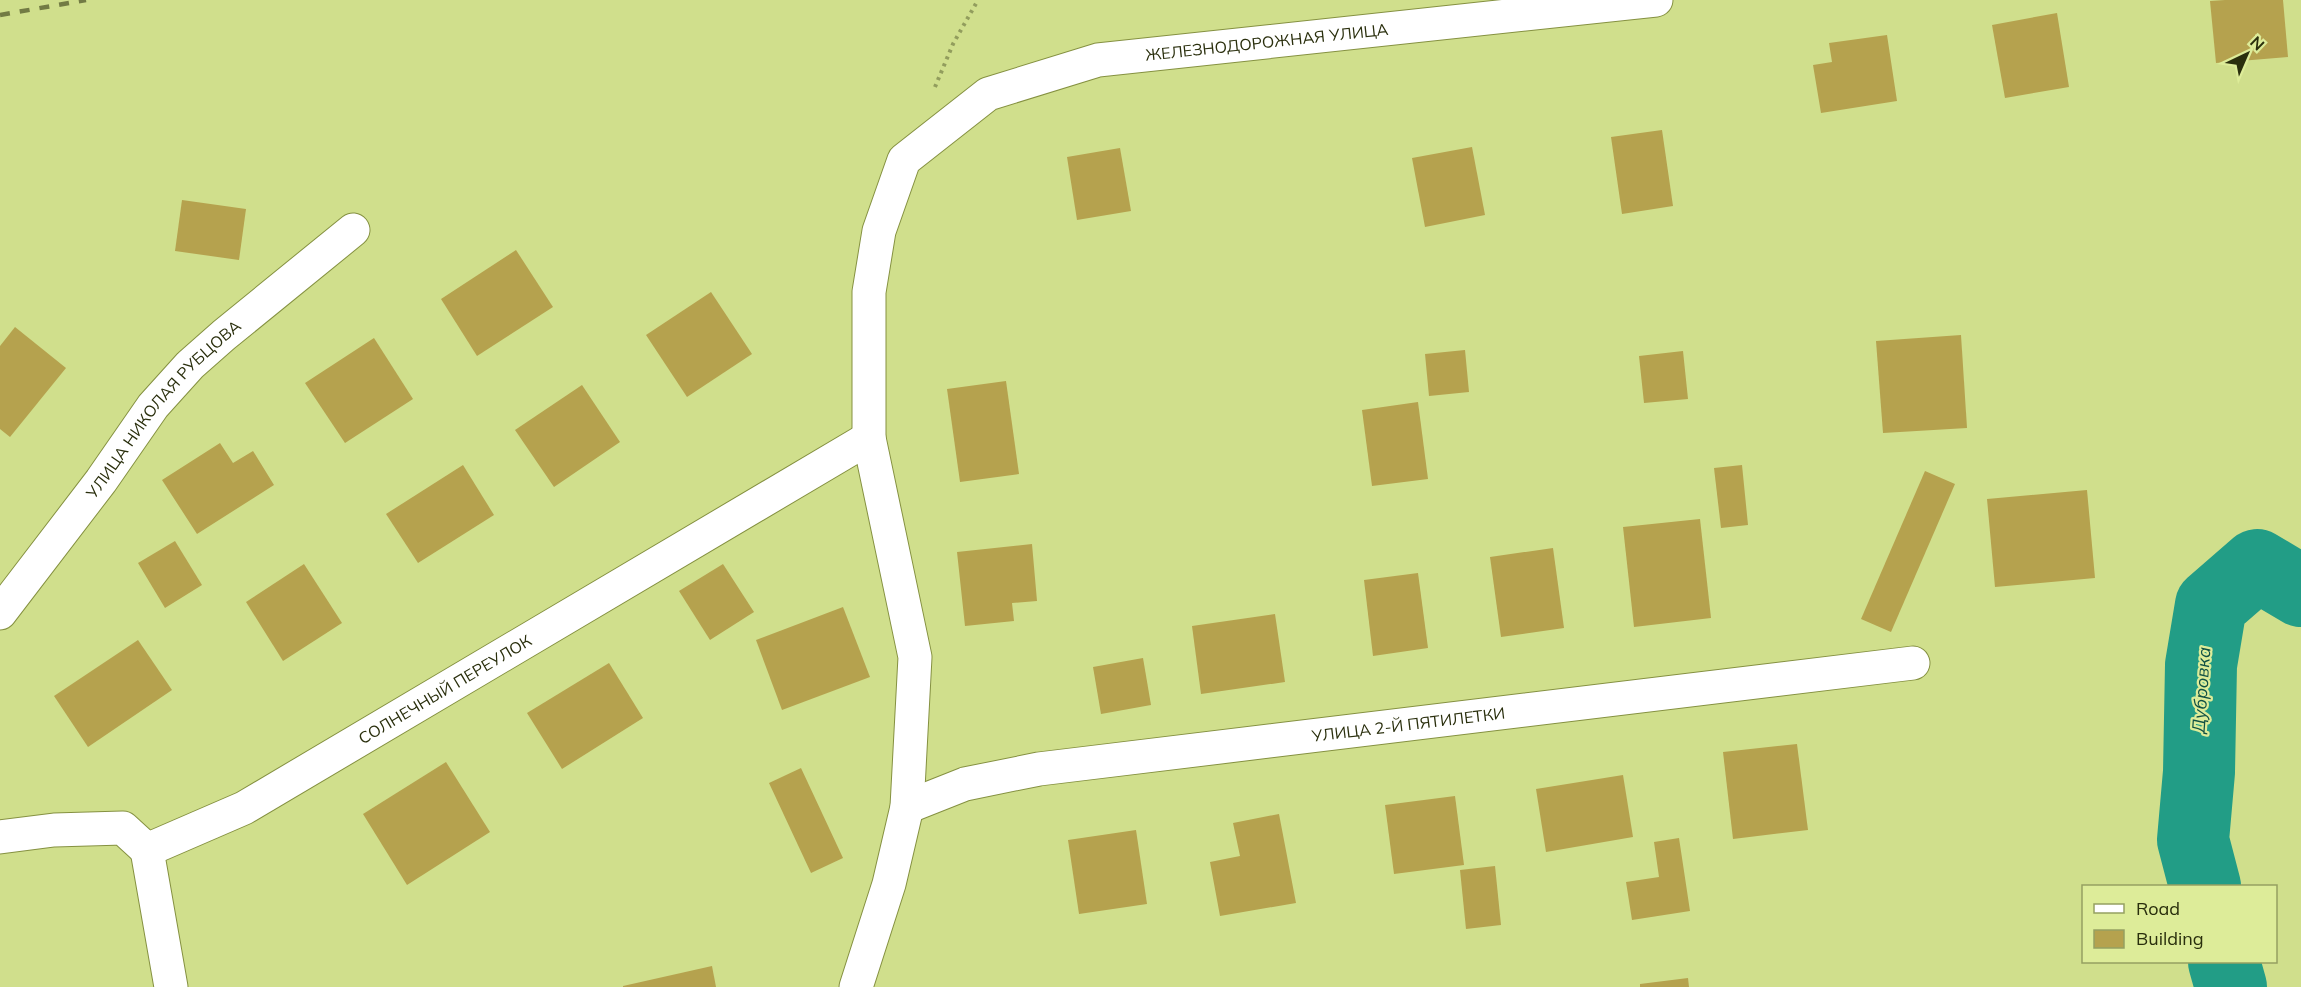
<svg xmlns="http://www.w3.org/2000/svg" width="2301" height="987" font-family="Mulish,sans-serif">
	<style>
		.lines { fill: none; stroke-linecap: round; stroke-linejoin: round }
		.river { stroke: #229d86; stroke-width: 72 }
		.building { fill: #b5a24e }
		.minor-casing { stroke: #859141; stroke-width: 35 }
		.path { stroke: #929d5d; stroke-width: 4; stroke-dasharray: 3 4.5; stroke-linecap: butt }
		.minor { stroke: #fff; stroke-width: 33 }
		.rail { stroke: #727b44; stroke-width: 4.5; stroke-dasharray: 10 10; stroke-linecap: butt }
		.labels { text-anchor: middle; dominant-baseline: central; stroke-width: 4.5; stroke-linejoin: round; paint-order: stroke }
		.street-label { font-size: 16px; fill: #2a2f0d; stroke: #ddec99 }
		.water-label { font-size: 18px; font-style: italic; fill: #105044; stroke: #ddec99 }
	</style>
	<rect width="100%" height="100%" fill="#d0df8c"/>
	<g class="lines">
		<g class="river">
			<path d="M 2205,886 L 2193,840 L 2199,772 L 2201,665 L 2211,605 L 2257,565 L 2301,591"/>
			<path d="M 2224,962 L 2231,987"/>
		</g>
	</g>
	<g class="building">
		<path d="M 2225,0 L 2283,0 L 2288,57 L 2216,63 L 2210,1 Z"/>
		<path d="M 2057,13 L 2069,87 L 2005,98 L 1992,25 Z"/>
		<path d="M 1887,35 L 1897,101 L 1821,113 L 1813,65 L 1832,62 L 1829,43 Z"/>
		<path d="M 1662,130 L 1673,206 L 1622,214 L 1611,137 Z"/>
		<path d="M 1472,147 L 1485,215 L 1425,227 L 1412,158 Z"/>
		<path d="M 1120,148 L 1131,211 L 1077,220 L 1067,157 Z"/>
		<path d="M 182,200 L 246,209 L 239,260 L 175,251 Z"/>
		<path d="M 516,250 L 553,307 L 477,356 L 441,299 Z"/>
		<path d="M 711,292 L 752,354 L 687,397 L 646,335 Z"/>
		<path d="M 15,327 L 66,368 L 10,437 L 0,429 L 0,346 Z"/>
		<path d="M 1961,335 L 1967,428 L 1883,433 L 1876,341 Z"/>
		<path d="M 374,338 L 413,399 L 345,443 L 305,383 Z"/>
		<path d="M 1465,350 L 1469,392 L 1429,396 L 1425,354 Z"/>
		<path d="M 1683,351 L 1688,399 L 1644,403 L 1639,356 Z"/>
		<path d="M 1006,381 L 1019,474 L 960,482 L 947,389 Z"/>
		<path d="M 582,385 L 620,442 L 554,487 L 515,430 Z"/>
		<path d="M 1418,402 L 1428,479 L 1372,486 L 1362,410 Z"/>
		<path d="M 220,443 L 233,463 L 253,451 L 274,485 L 197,534 L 162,480 Z"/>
		<path d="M 463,465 L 494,515 L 418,563 L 386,514 Z"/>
		<path d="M 1742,465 L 1748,525 L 1721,528 L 1714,468 Z"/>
		<path d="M 1925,471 L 1955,484 L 1891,632 L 1861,619 Z"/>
		<path d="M 2087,490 L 2095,578 L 1995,587 L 1987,499 Z"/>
		<path d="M 1700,519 L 1711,618 L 1634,627 L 1623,527 Z"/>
		<path d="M 175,541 L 202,585 L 165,608 L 138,563 Z"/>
		<path d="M 1032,544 L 1037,601 L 1012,603 L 1014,621 L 965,626 L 957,552 Z"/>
		<path d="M 1553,548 L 1564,628 L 1501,637 L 1490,557 Z"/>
		<path d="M 304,564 L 342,623 L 283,661 L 246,602 Z"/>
		<path d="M 723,564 L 754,612 L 710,640 L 679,591 Z"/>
		<path d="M 1418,573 L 1428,648 L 1373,656 L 1364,580 Z"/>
		<path d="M 843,607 L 870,677 L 782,710 L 756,640 Z"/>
		<path d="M 1275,614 L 1285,682 L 1201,694 L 1192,626 Z"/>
		<path d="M 138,640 L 172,690 L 88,747 L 54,696 Z"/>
		<path d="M 1143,658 L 1151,705 L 1101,714 L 1093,667 Z"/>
		<path d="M 609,663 L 643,718 L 562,769 L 527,713 Z"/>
		<path d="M 1797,744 L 1808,830 L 1733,839 L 1723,752 Z"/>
		<path d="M 446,762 L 490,832 L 407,885 L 363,814 Z"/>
		<path d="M 801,768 L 843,858 L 811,873 L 769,783 Z"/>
		<path d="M 1623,775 L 1633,837 L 1546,852 L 1536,789 Z"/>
		<path d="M 1455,796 L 1464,865 L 1394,874 L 1385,805 Z"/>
		<path d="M 1279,814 L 1296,903 L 1220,916 L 1210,862 L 1240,856 L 1233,823 Z"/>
		<path d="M 1136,830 L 1147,904 L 1079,914 L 1068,840 Z"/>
		<path d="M 1679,838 L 1690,911 L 1632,920 L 1626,882 L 1659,877 L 1654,842 Z"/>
		<path d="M 1495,866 L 1501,925 L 1466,929 L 1460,870 Z"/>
		<path d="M 712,966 L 716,987 L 623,987 L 623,986 Z"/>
		<path d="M 1688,978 L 1689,987 L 1640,987 L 1640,984 Z"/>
	</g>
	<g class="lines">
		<g class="minor-casing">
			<g id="minor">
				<path id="s1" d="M 0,613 L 101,481 L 153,406 L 190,365 L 224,335 L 353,230"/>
				<path id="s2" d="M 907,807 L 965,784 L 1039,769 L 1913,663"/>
				<path id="s3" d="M 0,837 L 54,830 L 123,828 L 147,850 L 244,808 L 869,438"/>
				<path d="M 147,850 L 171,987"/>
				<path id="s4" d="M 856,987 L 889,884 L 907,807 L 915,657 L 869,438 L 869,292 L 879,231 L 904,160 L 988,94 L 1098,60 L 1656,0"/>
			</g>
		</g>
		<path class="path" d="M 935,87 L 953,44 L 978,0"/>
		<use href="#minor" class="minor"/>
		<path class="rail" d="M 0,15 L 86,0"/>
	</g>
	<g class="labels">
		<g class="street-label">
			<text stroke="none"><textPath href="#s4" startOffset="1236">ЖЕЛЕЗНОДОРОЖНАЯ УЛИЦА</textPath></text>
			<text stroke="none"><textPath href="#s1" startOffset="262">УЛИЦА НИКОЛАЯ РУБЦОВА</textPath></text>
			<text stroke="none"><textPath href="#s3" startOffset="495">СОЛНЕЧНЫЙ ПЕРЕУЛОК</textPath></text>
			<text stroke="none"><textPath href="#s2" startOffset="510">УЛИЦА 2-Й ПЯТИЛЕТКИ</textPath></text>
		</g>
		<g class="water-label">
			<text transform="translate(2201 690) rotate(-86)">Дубровка</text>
		</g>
	</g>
	<rect x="2082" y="885" width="195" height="78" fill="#ddec99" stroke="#95a061" stroke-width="1.5"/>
	<rect x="2094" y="904" width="30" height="9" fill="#ffffff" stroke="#95a061" stroke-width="1.5"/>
	<text x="2136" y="915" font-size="18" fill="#2a2f0d">Road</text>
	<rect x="2094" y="930" width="30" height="18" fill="#b5a24e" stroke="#95a061" stroke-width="1.5"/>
	<text x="2136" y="945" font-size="18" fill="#2a2f0d">Building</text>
	<g transform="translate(2247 54) rotate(44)" stroke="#ddec99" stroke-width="4.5" paint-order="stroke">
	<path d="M0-4.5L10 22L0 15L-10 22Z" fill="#2a2f0d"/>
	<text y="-9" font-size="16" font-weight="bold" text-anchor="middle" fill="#2a2f0d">N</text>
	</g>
</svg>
